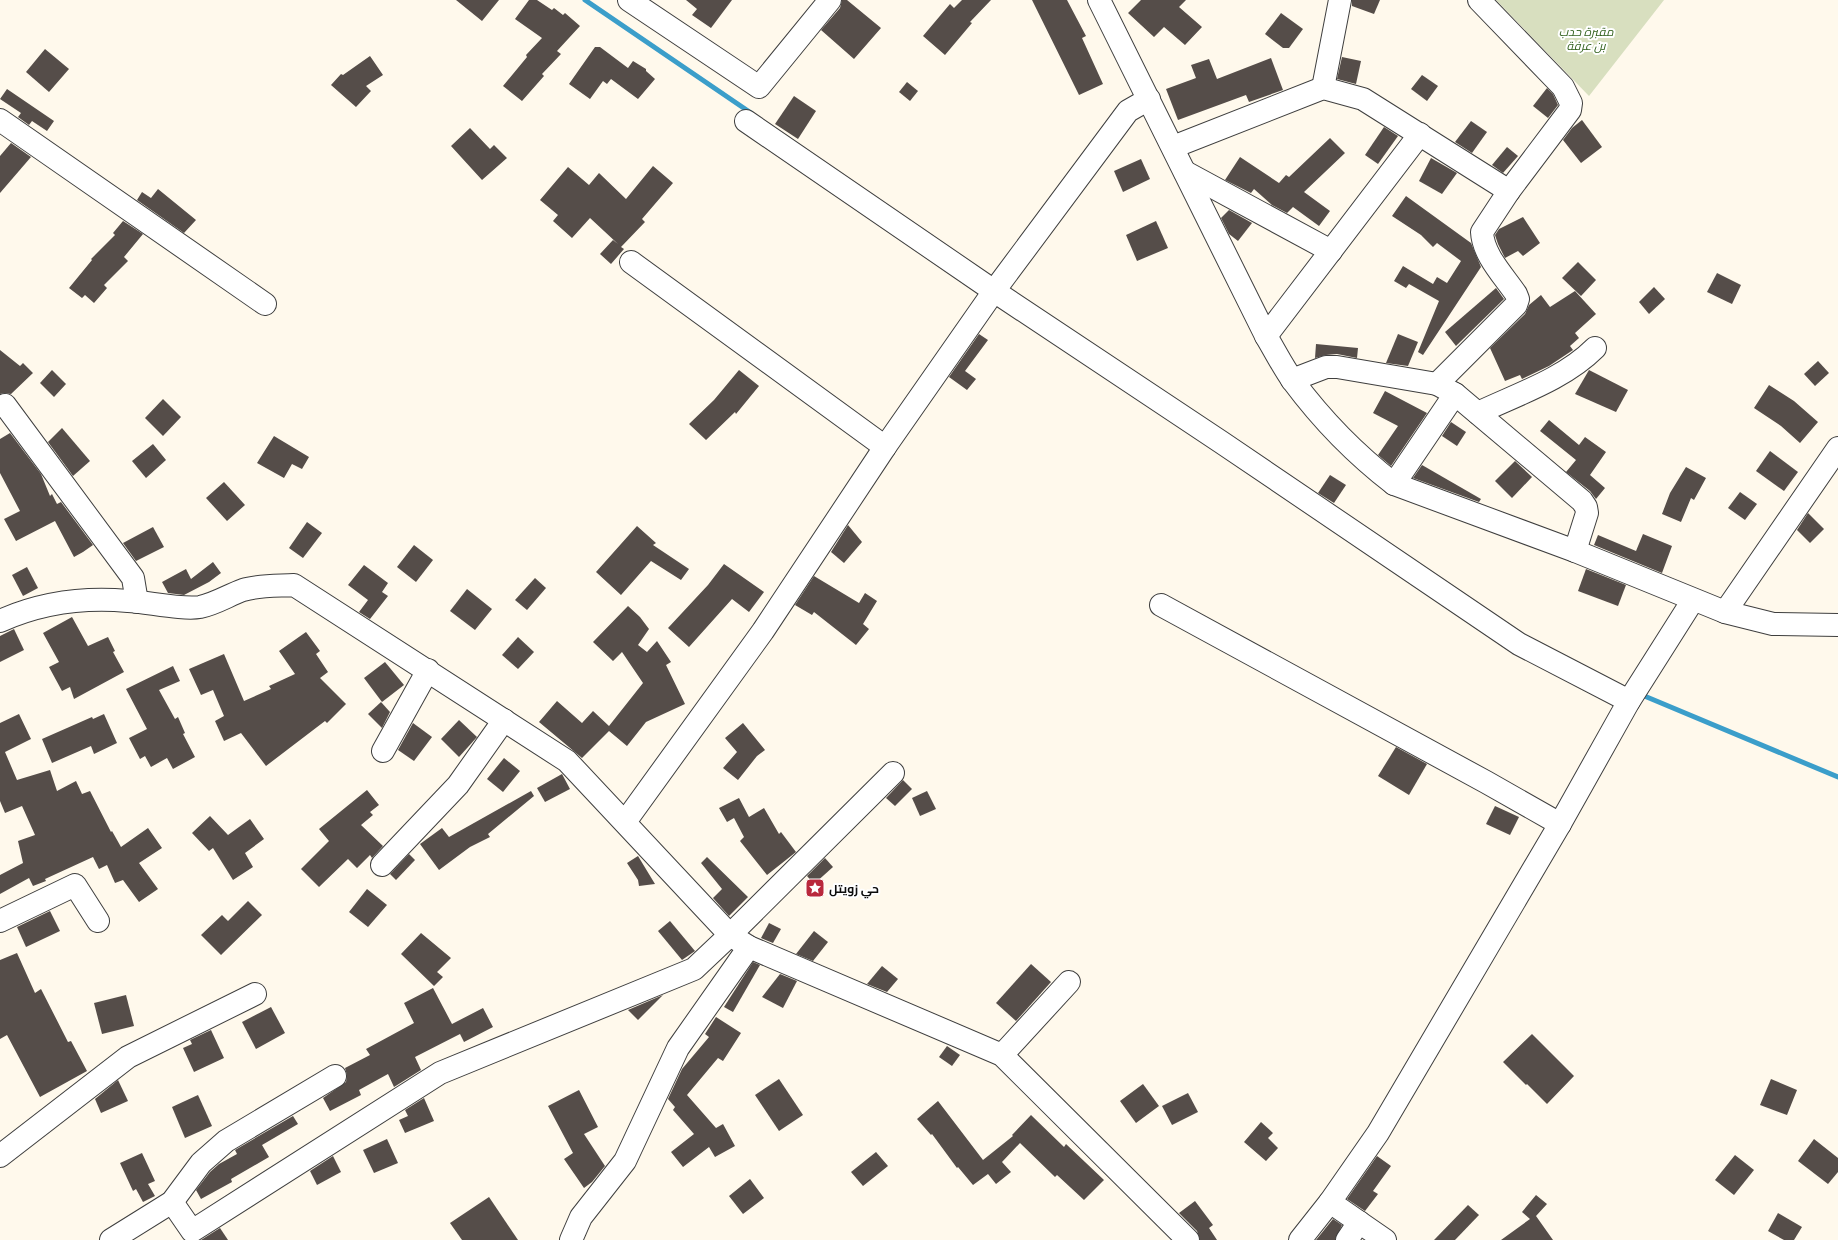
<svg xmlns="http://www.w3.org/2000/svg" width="1838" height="1240" font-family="Georgia,Cairo,serif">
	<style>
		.cemetery { fill: #d8dfbf }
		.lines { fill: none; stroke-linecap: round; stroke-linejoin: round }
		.stream { stroke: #3b9eca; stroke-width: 5 }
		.building { fill: #554d49 }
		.minor-casing { stroke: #3f3f3f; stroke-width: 24 }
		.minor { stroke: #fff; stroke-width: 22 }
		.labels { text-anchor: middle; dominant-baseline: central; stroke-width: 4; stroke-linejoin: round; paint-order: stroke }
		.park-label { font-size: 12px; font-style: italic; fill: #33621f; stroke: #fff }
		.poi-label { font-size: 12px; font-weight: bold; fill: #0c0c0c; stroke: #fff; text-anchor: start }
	</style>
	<rect width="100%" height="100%" fill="#fff9ec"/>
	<path class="cemetery" d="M 1496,0 L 1664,0 L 1589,96 Z"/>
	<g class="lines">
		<g class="stream">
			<path d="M 585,0 L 751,113"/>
			<path d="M 1642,695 L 1838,777"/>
		</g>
	</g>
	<g class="building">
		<path d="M 456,0 L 499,0 L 482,21 Z"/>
		<path d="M 529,0 L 537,0 L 552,10 L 554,8 L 563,15 L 565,13 L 580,26 L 557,51 L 561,54 L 542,74 L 544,76 L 522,101 L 503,86 L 527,57 L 526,55 L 542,38 L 515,19 Z"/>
		<path d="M 686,0 L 732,0 L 711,28 L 692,15 L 697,9 Z"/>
		<path d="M 842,0 L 847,0 L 881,28 L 854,59 L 821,30 L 840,8 Z"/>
		<path d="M 962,0 L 991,0 L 970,22 L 972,23 L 945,55 L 923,36 L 950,4 L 954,8 Z"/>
		<path d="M 1032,0 L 1067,0 L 1086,36 L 1082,38 L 1103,84 L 1079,95 Z"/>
		<path d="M 1141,0 L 1186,0 L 1179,7 L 1202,27 L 1185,45 L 1164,27 L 1154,37 L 1128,13 Z"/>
		<path d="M 1352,0 L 1380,0 L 1374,14 L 1352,6 Z"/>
		<path d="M 1281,13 L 1303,29 L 1289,48 L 1283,48 L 1265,34 Z"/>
		<path d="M 595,47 L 600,47 L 628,68 L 633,61 L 646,69 L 646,71 L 655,79 L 638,99 L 611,79 L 607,84 L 603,81 L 590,99 L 569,84 Z"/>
		<path d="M 45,49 L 69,69 L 49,92 L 26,72 Z"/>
		<path d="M 370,56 L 383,75 L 366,86 L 371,91 L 356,107 L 331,85 L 341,74 L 343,75 Z"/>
		<path d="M 1342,57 L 1361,61 L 1356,84 L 1337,79 Z"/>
		<path d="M 1271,58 L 1283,90 L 1249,102 L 1246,95 L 1178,120 L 1166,89 L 1196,78 L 1191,65 L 1209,59 L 1217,79 Z"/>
		<path d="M 1422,75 L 1438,86 L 1427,101 L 1411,89 Z"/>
		<path d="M 907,82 L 918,91 L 910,101 L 899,92 Z"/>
		<path d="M 1547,88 L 1553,94 L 1558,105 L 1548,118 L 1533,106 Z"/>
		<path d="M 7,89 L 54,121 L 47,131 L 32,121 L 29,125 L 18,117 L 21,113 L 0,99 Z"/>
		<path d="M 794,96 L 816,111 L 798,139 L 775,124 Z"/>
		<path d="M 1582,120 L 1602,147 L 1581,163 L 1563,140 L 1572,128 Z"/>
		<path d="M 1471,121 L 1487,132 L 1472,153 L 1455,142 Z"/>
		<path d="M 1384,127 L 1398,136 L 1378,164 L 1365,155 Z"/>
		<path d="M 470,128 L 490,149 L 494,145 L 507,158 L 482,180 L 451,146 Z"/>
		<path d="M 1330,138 L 1345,153 L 1304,192 L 1330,211 L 1319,226 L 1293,207 L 1287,213 L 1272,205 L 1254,189 L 1251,193 L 1225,180 L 1240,157 L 1279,183 L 1286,175 L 1289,177 Z"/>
		<path d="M 11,143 L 31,157 L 0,193 L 0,156 Z"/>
		<path d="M 1507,147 L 1518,156 L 1503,173 L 1492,165 Z"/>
		<path d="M 1431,158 L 1457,173 L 1442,194 L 1419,181 Z"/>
		<path d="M 1141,159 L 1150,179 L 1123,192 L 1114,171 Z"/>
		<path d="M 653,166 L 673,183 L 642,219 L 645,222 L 621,247 L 624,249 L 611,264 L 600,254 L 613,240 L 618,244 L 590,218 L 572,238 L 553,221 L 558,215 L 540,200 L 568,167 L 589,185 L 599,173 L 626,199 Z"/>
		<path d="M 158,189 L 196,220 L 184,233 L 137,200 L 142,192 L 151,198 Z"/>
		<path d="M 1406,196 L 1471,243 L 1481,267 L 1423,355 L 1418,352 L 1439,301 L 1409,284 L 1406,288 L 1394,281 L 1403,266 L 1433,284 L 1437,277 L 1447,283 L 1461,261 L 1437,243 L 1433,247 L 1421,235 L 1392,216 Z"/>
		<path d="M 1229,210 L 1252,223 L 1238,241 L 1229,234 L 1221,218 Z"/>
		<path d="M 1523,217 L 1540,243 L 1523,256 L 1518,251 L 1505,258 L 1498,244 L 1495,235 L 1499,229 Z"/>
		<path d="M 123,221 L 143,234 L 124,257 L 128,261 L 104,285 L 107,288 L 94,303 L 85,295 L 82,298 L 69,288 L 92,260 L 91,259 L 115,235 L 113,233 Z"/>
		<path d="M 1156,221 L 1168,248 L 1137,261 L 1126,235 Z"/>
		<path d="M 1578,262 L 1596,280 L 1581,296 L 1562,278 Z"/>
		<path d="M 1717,273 L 1741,285 L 1732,304 L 1707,292 Z"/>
		<path d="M 1654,287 L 1665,299 L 1649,314 L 1639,302 Z"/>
		<path d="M 1496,288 L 1504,299 L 1456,346 L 1445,332 Z"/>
		<path d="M 1575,291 L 1596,314 L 1575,333 L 1579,338 L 1570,346 L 1573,350 L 1549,366 L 1522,379 L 1520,375 L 1505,381 L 1490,348 L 1525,314 L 1529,305 L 1541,295 L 1550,307 Z"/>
		<path d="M 979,334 L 988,340 L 965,371 L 976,379 L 967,390 L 949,377 Z"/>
		<path d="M 1398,334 L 1418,342 L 1408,366 L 1386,363 Z"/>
		<path d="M 1316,344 L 1358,348 L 1357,358 L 1337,354 L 1326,355 L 1315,358 Z"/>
		<path d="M 0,350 L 20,366 L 23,363 L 33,373 L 11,394 L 4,393 L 0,394 Z"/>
		<path d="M 1818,361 L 1829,373 L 1815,386 L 1804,374 Z"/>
		<path d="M 52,370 L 66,384 L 54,397 L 40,383 Z"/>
		<path d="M 739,370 L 759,386 L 736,414 L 735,412 L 706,440 L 689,424 L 714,400 Z"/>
		<path d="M 1589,370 L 1628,390 L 1616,412 L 1575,394 Z"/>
		<path d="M 1769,385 L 1794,401 L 1818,422 L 1800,443 L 1781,426 L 1754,408 Z"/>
		<path d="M 1385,391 L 1427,413 L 1391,466 L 1378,455 L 1398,426 L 1373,413 Z"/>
		<path d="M 163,399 L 181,417 L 163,436 L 145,418 Z"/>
		<path d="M 1549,420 L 1579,445 L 1585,437 L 1606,452 L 1590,475 L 1605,488 L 1596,499 L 1590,491 L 1566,472 L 1576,460 L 1540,431 Z"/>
		<path d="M 1451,422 L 1466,432 L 1457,446 L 1442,436 Z"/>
		<path d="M 62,428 L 90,461 L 73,476 L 48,442 Z"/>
		<path d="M 10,433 L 41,474 L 50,496 L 52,494 L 57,504 L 61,502 L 93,545 L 83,552 L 74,557 L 55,521 L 16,541 L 4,519 L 20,511 L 0,473 L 0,439 Z"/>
		<path d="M 274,436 L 309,457 L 302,469 L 292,464 L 284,478 L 257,463 Z"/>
		<path d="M 153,444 L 166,460 L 146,478 L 132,461 Z"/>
		<path d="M 1770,451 L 1798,472 L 1784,491 L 1756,471 Z"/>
		<path d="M 1515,461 L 1532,477 L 1512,498 L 1495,481 Z"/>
		<path d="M 1422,465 L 1481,499 L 1479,502 L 1413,478 Z"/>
		<path d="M 1686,467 L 1706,478 L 1694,500 L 1691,498 L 1681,522 L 1662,514 L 1670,493 Z"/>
		<path d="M 1330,475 L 1346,485 L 1334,503 L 1318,493 Z"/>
		<path d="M 224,482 L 245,505 L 227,521 L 206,498 Z"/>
		<path d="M 1740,492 L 1757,504 L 1745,520 L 1728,508 Z"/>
		<path d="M 1808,513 L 1824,529 L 1810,543 L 1797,530 Z"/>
		<path d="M 307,522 L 322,533 L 303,558 L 289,548 Z"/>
		<path d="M 848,525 L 862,542 L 844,563 L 831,552 Z"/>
		<path d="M 637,526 L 656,543 L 653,545 L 689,569 L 681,580 L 651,561 L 621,595 L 596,572 Z"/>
		<path d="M 153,527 L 164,547 L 136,561 L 123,543 Z"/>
		<path d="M 1643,534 L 1672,546 L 1662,573 L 1594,545 L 1598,535 L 1636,551 Z"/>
		<path d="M 414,545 L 433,560 L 416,582 L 397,567 Z"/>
		<path d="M 213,562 L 221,573 L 209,582 L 184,595 L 168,593 L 162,582 L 186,569 L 191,579 Z"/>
		<path d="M 724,564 L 764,592 L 749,612 L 732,599 L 689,647 L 668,628 L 708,585 Z"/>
		<path d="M 364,565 L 388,583 L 382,592 L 388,596 L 370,619 L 359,612 L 368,600 L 348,585 Z"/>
		<path d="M 27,567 L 38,588 L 23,596 L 12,575 Z"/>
		<path d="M 1586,569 L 1626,585 L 1618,606 L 1578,591 Z"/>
		<path d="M 814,576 L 859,603 L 865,593 L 877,601 L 863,624 L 869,629 L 856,645 L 814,612 L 812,615 L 795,605 Z"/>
		<path d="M 535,578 L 546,588 L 527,610 L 515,600 Z"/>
		<path d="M 467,589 L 492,609 L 475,630 L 450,611 Z"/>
		<path d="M 628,606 L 640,617 L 649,629 L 638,645 L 647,652 L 657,641 L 671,662 L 666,665 L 685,704 L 646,722 L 627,746 L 609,731 L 582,758 L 539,722 L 557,701 L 582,723 L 593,711 L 609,726 L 643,683 L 622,652 L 613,661 L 593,642 Z"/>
		<path d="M 72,617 L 88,646 L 108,637 L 115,651 L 113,652 L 124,672 L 74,699 L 70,687 L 62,691 L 49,667 L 59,662 L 43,633 Z"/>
		<path d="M 14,629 L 24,650 L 0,662 L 0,636 Z"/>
		<path d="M 306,632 L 320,651 L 316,654 L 328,672 L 320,678 L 346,704 L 327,723 L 325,721 L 266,766 L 241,733 L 224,741 L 215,721 L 224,716 L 213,690 L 201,695 L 189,669 L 224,654 L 244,701 L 271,689 L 269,686 L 295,674 L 279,651 Z"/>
		<path d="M 518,637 L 534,652 L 518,669 L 502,655 Z"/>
		<path d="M 385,662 L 404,685 L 382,702 L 364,678 Z"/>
		<path d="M 173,666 L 180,681 L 159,690 L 175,719 L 178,717 L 185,733 L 183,734 L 195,757 L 173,769 L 167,758 L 151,767 L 145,756 L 140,759 L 129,738 L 147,729 L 126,689 Z"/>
		<path d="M 381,702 L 390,712 L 382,728 L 368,714 Z"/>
		<path d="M 19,714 L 31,739 L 5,752 L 17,780 L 50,770 L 57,791 L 76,781 L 82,794 L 90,791 L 111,832 L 112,831 L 121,847 L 148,828 L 162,848 L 139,863 L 158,889 L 139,902 L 123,880 L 115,883 L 107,865 L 99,869 L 93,857 L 45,879 L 46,881 L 33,886 L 29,878 L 0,894 L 0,875 L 23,863 L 18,841 L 35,835 L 22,806 L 5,813 L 0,801 L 0,723 Z"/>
		<path d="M 104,714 L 117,743 L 94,754 L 91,746 L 52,763 L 42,739 L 92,717 L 93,719 Z"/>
		<path d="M 459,720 L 477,737 L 459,757 L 441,739 Z"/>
		<path d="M 413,723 L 432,737 L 414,761 L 398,750 Z"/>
		<path d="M 743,723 L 765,750 L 757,756 L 738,780 L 723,768 L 737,752 L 725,738 Z"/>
		<path d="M 1396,747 L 1427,764 L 1409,795 L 1378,776 Z"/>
		<path d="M 504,758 L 520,771 L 503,792 L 487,779 Z"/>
		<path d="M 562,774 L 570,789 L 545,802 L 537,788 Z"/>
		<path d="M 903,780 L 912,789 L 895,806 L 886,798 Z"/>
		<path d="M 367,790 L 379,805 L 370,812 L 373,815 L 361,825 L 383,846 L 372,858 L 370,855 L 357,868 L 348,859 L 319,887 L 301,869 L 329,841 L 319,829 Z"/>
		<path d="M 531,791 L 534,796 L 488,834 L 490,837 L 470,847 L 439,870 L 420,844 L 442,828 L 449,837 Z"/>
		<path d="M 927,791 L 936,809 L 920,816 L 912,798 Z"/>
		<path d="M 739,798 L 749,817 L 764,808 L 779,834 L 781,832 L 796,852 L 767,875 L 740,841 L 744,837 L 734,818 L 727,822 L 719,808 Z"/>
		<path d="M 1495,806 L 1519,817 L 1510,835 L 1486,824 Z"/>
		<path d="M 210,816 L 228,835 L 250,819 L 264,839 L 245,853 L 253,867 L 233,880 L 213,848 L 209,851 L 192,833 Z"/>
		<path d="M 409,854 L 415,860 L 396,880 L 390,874 Z"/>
		<path d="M 638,856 L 655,884 L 639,886 L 638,880 L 627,863 Z"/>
		<path d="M 707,857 L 748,897 L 729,916 L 713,898 L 722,889 L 701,863 Z"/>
		<path d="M 825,858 L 833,867 L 814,884 L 807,876 Z"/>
		<path d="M 367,889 L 387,905 L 368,927 L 349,912 Z"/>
		<path d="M 248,901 L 262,915 L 221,955 L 201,935 L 222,915 L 228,921 Z"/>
		<path d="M 50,911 L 60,931 L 26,947 L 17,927 Z"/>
		<path d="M 670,921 L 695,951 L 682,960 L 658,931 Z"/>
		<path d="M 769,923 L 781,929 L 773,943 L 761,938 Z"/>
		<path d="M 814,931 L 828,942 L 813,961 L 796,954 Z"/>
		<path d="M 421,933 L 451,958 L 437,972 L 443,977 L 434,986 L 401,954 Z"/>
		<path d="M 17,953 L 35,993 L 41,989 L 68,1042 L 71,1041 L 87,1071 L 40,1097 L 7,1035 L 0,1039 L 0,960 Z"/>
		<path d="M 753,962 L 760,965 L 733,1012 L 724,1007 Z"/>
		<path d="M 1031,964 L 1051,982 L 1016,1021 L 996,1003 Z"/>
		<path d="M 882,966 L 898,979 L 887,992 L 867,984 Z"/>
		<path d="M 780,974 L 797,981 L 783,1008 L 762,997 Z"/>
		<path d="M 433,988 L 452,1024 L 483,1008 L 493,1027 L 464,1042 L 460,1034 L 415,1057 L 421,1070 L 394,1087 L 388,1074 L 359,1090 L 361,1095 L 330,1111 L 323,1098 L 346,1082 L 347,1075 L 345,1068 L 370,1055 L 366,1049 L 414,1023 L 404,1003 Z"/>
		<path d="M 126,995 L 134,1026 L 102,1034 L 94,1003 Z"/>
		<path d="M 663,995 L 638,1020 L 628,1010 Z"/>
		<path d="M 271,1007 L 285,1033 L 256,1049 L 242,1022 Z"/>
		<path d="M 716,1017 L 741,1033 L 723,1061 L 718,1058 L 687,1095 L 716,1128 L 723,1124 L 735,1146 L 715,1157 L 709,1147 L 683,1167 L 671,1152 L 694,1134 L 673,1110 L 675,1107 L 668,1099 L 682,1069 L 709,1037 L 705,1034 Z"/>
		<path d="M 211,1030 L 224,1058 L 194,1072 L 183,1048 L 192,1044 L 190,1040 Z"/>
		<path d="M 1532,1034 L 1574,1076 L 1547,1104 L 1527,1084 L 1526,1085 L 1503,1062 Z"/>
		<path d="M 947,1046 L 960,1055 L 952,1066 L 939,1057 Z"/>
		<path d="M 779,1079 L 803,1115 L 779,1131 L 755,1095 Z"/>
		<path d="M 1771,1079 L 1797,1090 L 1787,1115 L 1760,1105 Z"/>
		<path d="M 118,1080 L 128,1101 L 101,1113 L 95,1099 Z"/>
		<path d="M 1143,1084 L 1159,1106 L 1136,1123 L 1120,1101 Z"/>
		<path d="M 579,1090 L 598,1127 L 584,1134 L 605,1166 L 592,1182 L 584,1188 L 564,1159 L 573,1153 L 548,1106 Z"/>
		<path d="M 1188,1093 L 1198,1112 L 1172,1125 L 1162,1106 Z"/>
		<path d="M 198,1095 L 212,1126 L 185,1138 L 172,1107 Z"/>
		<path d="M 424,1098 L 434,1121 L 405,1133 L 399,1120 L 408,1116 L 405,1110 Z"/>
		<path d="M 938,1101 L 983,1160 L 1013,1136 L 1012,1135 L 1031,1115 L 1064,1147 L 1066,1144 L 1104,1180 L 1084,1200 L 1057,1175 L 1055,1177 L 1020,1143 L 1002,1162 L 1011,1172 L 996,1184 L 988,1174 L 973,1185 L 958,1167 L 957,1168 L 932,1134 L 931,1135 L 917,1119 Z"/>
		<path d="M 293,1116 L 298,1124 L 262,1145 L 269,1157 L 231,1179 L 232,1182 L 201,1199 L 196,1190 L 210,1172 L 219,1164 L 237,1154 L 235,1150 Z"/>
		<path d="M 1261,1122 L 1273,1133 L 1268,1138 L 1278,1148 L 1266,1161 L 1244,1142 Z"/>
		<path d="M 387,1139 L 398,1163 L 374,1173 L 363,1150 Z"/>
		<path d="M 1814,1139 L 1838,1158 L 1838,1172 L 1828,1184 L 1798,1161 Z"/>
		<path d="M 876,1152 L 888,1166 L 863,1186 L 851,1172 Z"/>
		<path d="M 142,1153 L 155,1181 L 148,1184 L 155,1196 L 143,1202 L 136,1189 L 133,1191 L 120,1163 Z"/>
		<path d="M 1735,1155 L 1754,1170 L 1734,1195 L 1715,1180 Z"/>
		<path d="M 333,1156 L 341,1172 L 317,1185 L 310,1171 Z"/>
		<path d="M 1377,1156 L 1391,1166 L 1373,1191 L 1378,1194 L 1365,1211 L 1347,1199 Z"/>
		<path d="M 750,1179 L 764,1198 L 743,1214 L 729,1196 Z"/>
		<path d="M 1536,1195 L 1547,1204 L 1536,1216 L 1553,1240 L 1501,1240 L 1530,1219 L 1522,1212 Z"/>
		<path d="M 489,1197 L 518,1240 L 462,1240 L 450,1223 Z"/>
		<path d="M 1195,1201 L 1213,1225 L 1209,1228 L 1217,1240 L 1200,1240 L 1197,1231 L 1179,1213 Z"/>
		<path d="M 1468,1205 L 1479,1215 L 1455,1240 L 1434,1240 Z"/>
		<path d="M 1778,1213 L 1802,1227 L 1794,1240 L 1784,1240 L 1768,1231 Z"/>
		<path d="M 1333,1219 L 1342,1225 L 1335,1240 L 1316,1240 Z"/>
		<path d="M 220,1228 L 228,1240 L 201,1240 Z"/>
	</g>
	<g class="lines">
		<g class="minor-casing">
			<g id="minor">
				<path d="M 629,0 L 759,87 L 830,0"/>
				<path d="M 1099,0 L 1266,336 C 1275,351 1283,367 1293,381 C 1322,420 1355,454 1394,484 L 1575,551 L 1725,612 L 1773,624 L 1838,625"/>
				<path d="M 1323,88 L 1340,0"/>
				<path d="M 0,120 L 265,304"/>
				<path d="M 746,121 L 994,291 L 1221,442 L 1519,644 L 1629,701"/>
				<path d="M 1173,147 L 1323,88 L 1363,99 L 1509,191"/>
				<path d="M 1185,172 L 1331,251"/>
				<path d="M 631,262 L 885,447"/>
				<path d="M 1266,336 L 1420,134"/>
				<path d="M 1292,380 L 1326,367 L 1337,367 L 1437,384 L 1455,394 L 1582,501 L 1586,507 L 1587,513 L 1575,551"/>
				<path d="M 1437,384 L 1516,305 L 1518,299 L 1516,294 C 1504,276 1483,255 1482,232 L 1509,191 L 1570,110 L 1571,103 L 1563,87 L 1479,0"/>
				<path d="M 5,405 L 133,578 L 137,602"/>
				<path d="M 1478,413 C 1518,394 1564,379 1595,348"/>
				<path d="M 1394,484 L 1455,394"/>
				<path d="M 1161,605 L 1486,782 L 1560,824"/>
				<path d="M 1725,612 L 1838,448"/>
				<path d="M 0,621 C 40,603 84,597 128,601 C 147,602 183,610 200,607 C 215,604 229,595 243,590 C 259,585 278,586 294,585 L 567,761 L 730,935 L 749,947 L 1002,1055 L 1188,1240"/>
				<path d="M 383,751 L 428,670"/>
				<path d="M 625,822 L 763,631 L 885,447 L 994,291 L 1128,111 L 1149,99"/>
				<path d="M 382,865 L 458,785 L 504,720"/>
				<path d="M 0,921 L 75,885 L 98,921"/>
				<path d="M 1002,1055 L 1069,982"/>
				<path d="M 0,1156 L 128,1057 L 255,994"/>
				<path d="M 172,1202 L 192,1231 L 440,1073 L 694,969 L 730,935 L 893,773"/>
				<path d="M 1330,1202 L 1385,1240"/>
				<path d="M 111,1240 L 172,1202 L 201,1163 L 226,1141 L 335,1076"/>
				<path d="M 571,1240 L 581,1217 L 625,1161 L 678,1048 L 749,947"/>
				<path d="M 1300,1240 L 1330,1202 L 1378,1133 L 1560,824 L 1629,701 L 1693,600"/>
				<path d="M 1347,1240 L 1359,1222"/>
			</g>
		</g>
		<use href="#minor" class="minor"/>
	</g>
	<defs>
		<g id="sight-square" transform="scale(1)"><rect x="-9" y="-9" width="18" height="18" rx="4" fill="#b9283c" stroke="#fff"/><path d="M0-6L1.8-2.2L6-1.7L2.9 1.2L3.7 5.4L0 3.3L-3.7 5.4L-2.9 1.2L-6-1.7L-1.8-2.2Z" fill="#fff"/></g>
	</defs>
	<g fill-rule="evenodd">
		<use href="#sight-square" x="815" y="888"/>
	</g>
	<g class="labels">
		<g class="park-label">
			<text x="1586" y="31">مقبرة حدب<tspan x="1586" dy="14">بن عرفة</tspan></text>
		</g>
		<g class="poi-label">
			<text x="829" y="888">حي زويتل</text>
		</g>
	</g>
</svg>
